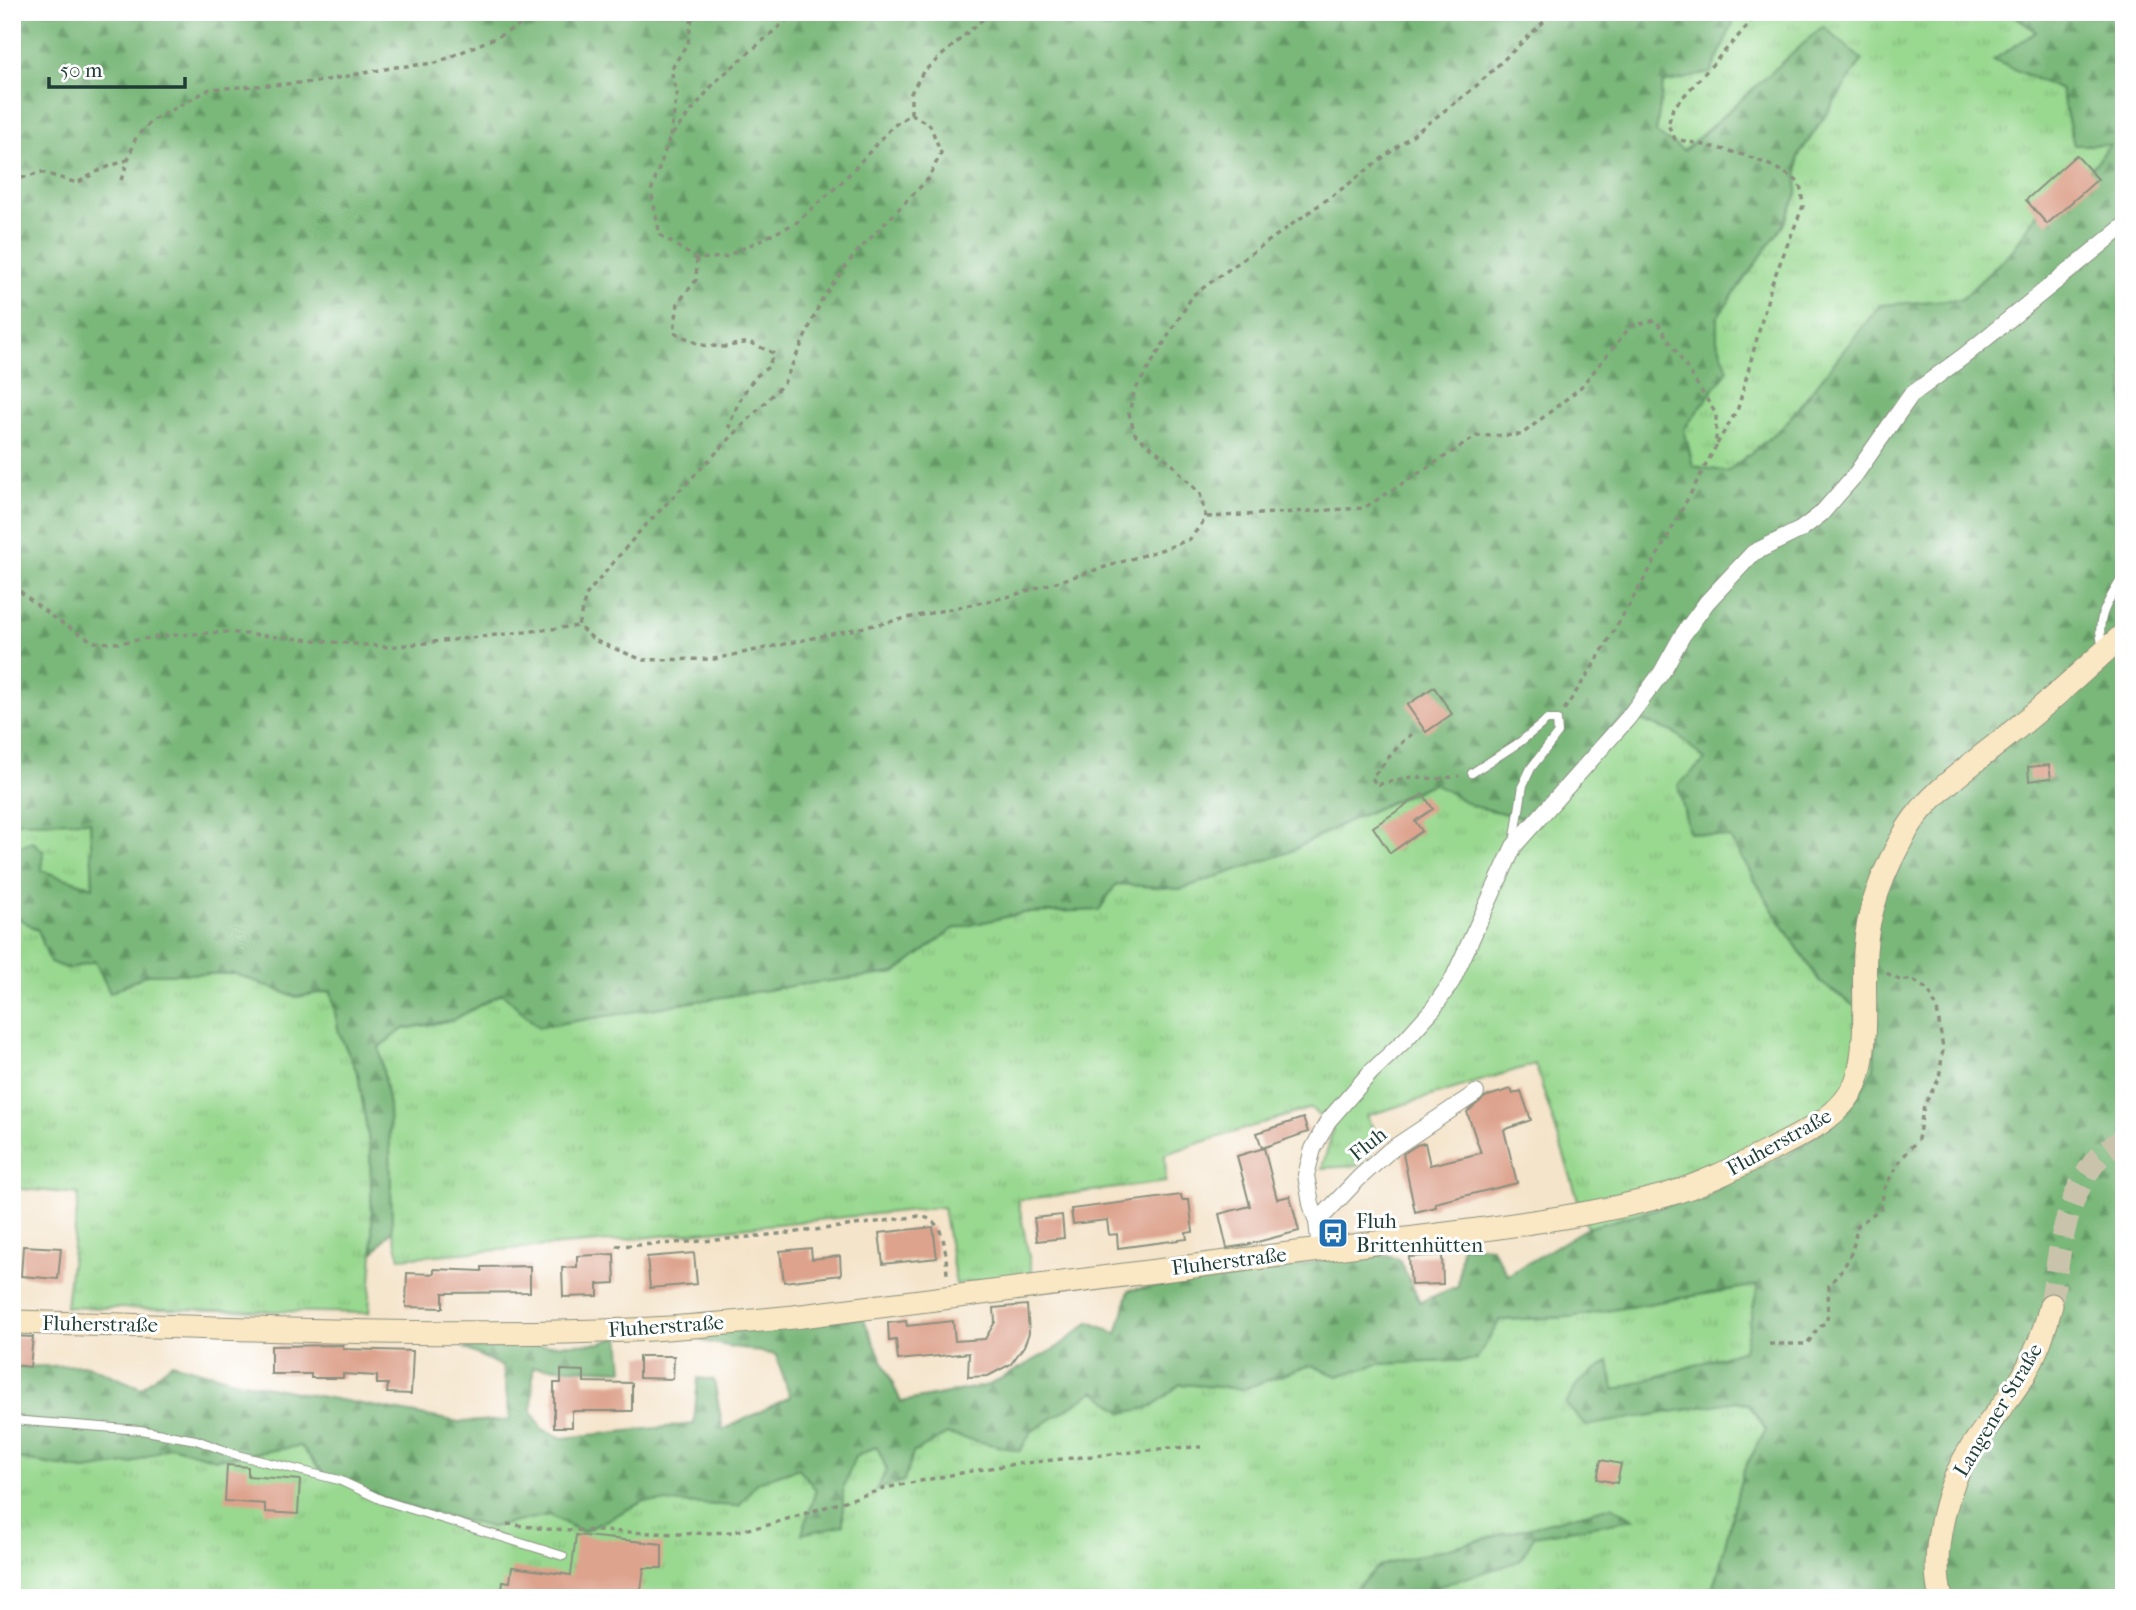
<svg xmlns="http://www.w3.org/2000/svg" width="2136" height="1610" font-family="'IM FELL French Canon',serif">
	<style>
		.grass { fill: url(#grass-tufts); stroke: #5c8a62; stroke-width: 2 }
		.forest { fill: url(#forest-firs); stroke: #4c7a57; stroke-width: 2 }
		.building { fill: #dda38d }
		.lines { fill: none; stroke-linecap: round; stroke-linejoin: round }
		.secondary-tunnel { stroke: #c9c3ac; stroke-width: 23; stroke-dasharray: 23 11; stroke-linecap: butt }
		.lane-casing { stroke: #8a907f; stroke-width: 10 }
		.street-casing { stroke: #8a907f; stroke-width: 18 }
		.secondary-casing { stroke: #8a907f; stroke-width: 25 }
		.path { stroke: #8a907f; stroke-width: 3.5; stroke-dasharray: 5 5; stroke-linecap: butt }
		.lane { stroke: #fff; stroke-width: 8 }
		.street { stroke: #fff; stroke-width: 16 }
		.secondary { stroke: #fae7c3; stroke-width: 23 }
		.labels { text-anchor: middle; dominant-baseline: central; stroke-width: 6; stroke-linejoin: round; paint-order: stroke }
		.street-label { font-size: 21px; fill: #1f3d34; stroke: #fff }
		.poi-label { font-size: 21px; fill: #1f3d34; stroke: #fff; text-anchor: start }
	</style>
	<defs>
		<pattern id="grass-tufts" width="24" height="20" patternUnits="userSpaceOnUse" patternTransform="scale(1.75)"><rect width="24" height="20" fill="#98d88f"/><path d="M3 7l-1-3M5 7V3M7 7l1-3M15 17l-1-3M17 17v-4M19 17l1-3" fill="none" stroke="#83ba7c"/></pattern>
		<pattern id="forest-firs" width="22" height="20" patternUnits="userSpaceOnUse" patternTransform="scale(1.75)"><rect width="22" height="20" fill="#7ab87a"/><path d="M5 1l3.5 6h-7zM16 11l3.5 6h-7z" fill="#639765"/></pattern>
	</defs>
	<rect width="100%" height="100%" fill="#fff"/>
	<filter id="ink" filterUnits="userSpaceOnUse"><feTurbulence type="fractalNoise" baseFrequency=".0143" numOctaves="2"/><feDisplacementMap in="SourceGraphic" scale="14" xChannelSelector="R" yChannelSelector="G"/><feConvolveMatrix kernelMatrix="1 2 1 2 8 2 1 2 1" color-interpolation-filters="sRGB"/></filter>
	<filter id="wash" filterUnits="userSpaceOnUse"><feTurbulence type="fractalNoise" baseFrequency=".00686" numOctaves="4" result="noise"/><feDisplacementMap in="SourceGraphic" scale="28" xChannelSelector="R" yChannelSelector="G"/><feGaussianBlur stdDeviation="1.57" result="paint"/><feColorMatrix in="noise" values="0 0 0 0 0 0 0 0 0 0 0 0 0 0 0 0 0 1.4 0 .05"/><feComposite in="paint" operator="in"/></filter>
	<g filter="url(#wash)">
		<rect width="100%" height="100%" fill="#f4e4ca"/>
		<g class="grass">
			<path d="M 1738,12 L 2010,12 L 2036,32 L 1994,60 L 2061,90 L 2074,145 L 2111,145 L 2087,174 L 2048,197 L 2012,251 L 1962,299 L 1880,306 L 1782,428 L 1727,472 L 1693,466 L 1684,429 L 1727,370 L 1717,340 L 1717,317 L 1782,227 L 1797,194 L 1798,157 L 1862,60 L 1823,27 L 1684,151 L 1656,133 L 1663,82 Z"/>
			<path d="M 1626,714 L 1677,734 L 1706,760 L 1730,838 L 1774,912 L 1820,982 L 1876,1021 L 1874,1068 L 1847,1112 L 1787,1156 L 1670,1205 L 1587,1228 L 1535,1064 L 1366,1116 L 1381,1141 L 1357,1166 L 1322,1168 L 1333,1130 L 1311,1108 L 1165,1154 L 1166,1182 L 1018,1200 L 1032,1273 L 956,1284 L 943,1207 L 611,1241 L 400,1258 L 392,1230 L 389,1106 L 379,1047 L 403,1029 L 453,1020 L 503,992 L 539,1027 L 797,985 L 895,973 L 953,929 L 1023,913 L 1099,910 L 1116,884 L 1181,889 L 1289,852 L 1344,823 L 1434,783 L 1473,806 L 1534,820 L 1555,785 Z"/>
			<path d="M 90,820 L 93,888 L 42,871 L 12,849 L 12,822 L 14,822 Z"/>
			<path d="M 12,914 L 38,930 L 68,969 L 95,961 L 110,993 L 147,974 L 236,974 L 296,997 L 331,991 L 339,1033 L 358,1074 L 370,1149 L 373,1253 L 369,1313 L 66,1307 L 79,1194 L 12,1188 Z"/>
			<path d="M 1758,1285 L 1745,1350 L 1614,1390 L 1608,1361 L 1566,1404 L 1738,1401 L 1749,1404 L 1766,1430 L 1743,1471 L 1717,1578 L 1708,1598 L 12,1598 L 12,1464 L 19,1459 L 84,1470 L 132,1463 L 171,1446 L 216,1459 L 301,1446 L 325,1475 L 491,1527 L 549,1515 L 583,1532 L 644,1501 L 739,1506 L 757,1482 L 799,1468 L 816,1490 L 803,1533 L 842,1524 L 843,1488 L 855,1457 L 877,1446 L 887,1470 L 877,1490 L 913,1453 L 947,1434 L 1020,1451 L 1031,1432 L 1095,1390 L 1152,1407 L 1180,1384 L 1243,1389 L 1311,1365 L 1337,1376 L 1378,1364 L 1476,1360 L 1500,1320 L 1570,1317 Z"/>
		</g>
		<g class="forest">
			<path d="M 12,12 L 1738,12 L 1711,73 L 1663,83 L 1656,133 L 1684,151 L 1823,26 L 1862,60 L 1798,156 L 1797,194 L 1782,227 L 1717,317 L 1717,340 L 1728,370 L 1684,429 L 1693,466 L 1727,472 L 1782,428 L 1880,305 L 1962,299 L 2012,251 L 2048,197 L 2087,174 L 2110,145 L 2074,145 L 2061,90 L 1993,60 L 2036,32 L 2010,12 L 2124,12 L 2124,1598 L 1708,1598 L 1717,1578 L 1743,1471 L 1766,1430 L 1749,1404 L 1738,1401 L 1585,1426 L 1566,1404 L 1578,1383 L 1609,1361 L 1614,1390 L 1744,1350 L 1758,1285 L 1570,1317 L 1500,1320 L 1476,1360 L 1378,1364 L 1337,1376 L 1311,1365 L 1243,1389 L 1180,1384 L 1152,1407 L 1123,1413 L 1095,1391 L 1031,1432 L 1020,1451 L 947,1434 L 913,1453 L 904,1481 L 876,1490 L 887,1470 L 877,1446 L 855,1457 L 843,1488 L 843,1525 L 802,1534 L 816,1490 L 799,1468 L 757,1482 L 739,1506 L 644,1501 L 583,1532 L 549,1515 L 491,1527 L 401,1505 L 325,1475 L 301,1446 L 216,1459 L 171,1446 L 132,1463 L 84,1470 L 19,1459 L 12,1464 L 12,1367 L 87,1365 L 141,1388 L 172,1363 L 242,1382 L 459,1422 L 510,1420 L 503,1367 L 464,1348 L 602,1343 L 620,1336 L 623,1370 L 533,1367 L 532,1412 L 542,1429 L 562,1438 L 694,1424 L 698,1378 L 714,1380 L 723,1430 L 790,1397 L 776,1355 L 702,1341 L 721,1329 L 863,1318 L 901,1402 L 989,1385 L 1058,1347 L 1090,1322 L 1117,1334 L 1129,1290 L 1250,1275 L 1366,1251 L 1399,1259 L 1420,1302 L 1458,1286 L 1462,1245 L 1491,1247 L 1508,1275 L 1587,1228 L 1670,1205 L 1787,1156 L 1847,1112 L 1874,1068 L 1876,1021 L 1820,982 L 1774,912 L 1730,838 L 1689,832 L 1678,785 L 1705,760 L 1677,734 L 1626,714 L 1555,785 L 1534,820 L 1473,806 L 1433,783 L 1344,823 L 1289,852 L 1181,889 L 1116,884 L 1099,910 L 1023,913 L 953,929 L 895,973 L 797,985 L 538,1027 L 502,993 L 453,1020 L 403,1029 L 379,1047 L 389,1106 L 392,1230 L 373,1253 L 370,1149 L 358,1074 L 339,1033 L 331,991 L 296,997 L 236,974 L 147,974 L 110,993 L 95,961 L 68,969 L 50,962 L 38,930 L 12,914 L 12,849 L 33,842 L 43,851 L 42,871 L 93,887 L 90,821 L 12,822 Z"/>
			<path d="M 1612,1506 L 1634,1519 L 1534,1536 L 1520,1561 L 1427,1590 L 1418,1598 L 1346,1598 L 1379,1566 Z"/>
		</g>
		<g id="blocks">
			<g class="building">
				<path d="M 2076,155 L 2098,179 L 2047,224 L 2026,200 Z"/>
				<path d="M 1434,687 L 1452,714 L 1426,732 L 1407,705 Z"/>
				<path d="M 2049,765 L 2051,778 L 2029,781 L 2028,767 Z"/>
				<path d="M 1423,794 L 1433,809 L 1415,821 L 1422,831 L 1390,853 L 1373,827 Z"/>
				<path d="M 1511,1089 L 1513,1094 L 1521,1091 L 1531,1120 L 1504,1130 L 1517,1183 L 1435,1203 L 1436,1207 L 1415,1212 L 1403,1154 L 1417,1145 L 1425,1143 L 1430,1165 L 1481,1153 L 1467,1112 L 1485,1097 Z"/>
				<path d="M 1303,1118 L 1308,1132 L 1262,1148 L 1257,1133 Z"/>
				<path d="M 1264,1148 L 1277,1199 L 1290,1196 L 1299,1231 L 1246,1245 L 1227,1248 L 1219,1214 L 1250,1206 L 1237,1156 Z"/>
				<path d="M 1181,1195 L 1182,1200 L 1189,1200 L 1193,1232 L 1186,1233 L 1187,1239 L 1118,1248 L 1117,1234 L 1109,1235 L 1107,1220 L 1073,1224 L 1071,1209 Z"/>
				<path d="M 1062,1215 L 1064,1238 L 1037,1241 L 1034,1218 Z"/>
				<path d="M 933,1227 L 937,1258 L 883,1264 L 879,1233 Z"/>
				<path d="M 23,1246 L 61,1248 L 58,1279 L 21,1276 Z"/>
				<path d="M 811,1248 L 812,1259 L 840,1256 L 841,1275 L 784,1282 L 780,1251 Z"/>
				<path d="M 694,1253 L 697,1284 L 650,1288 L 647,1257 Z"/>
				<path d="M 614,1254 L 615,1283 L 598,1284 L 598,1296 L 563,1297 L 562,1268 L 577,1267 L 577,1256 Z"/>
				<path d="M 1442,1255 L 1443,1284 L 1411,1285 L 1409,1257 Z"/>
				<path d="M 530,1266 L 530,1292 L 443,1293 L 443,1308 L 406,1307 L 407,1273 L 434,1274 L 434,1269 L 482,1271 L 482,1267 Z"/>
				<path d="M 1027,1305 L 1029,1333 L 1024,1346 L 1011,1364 L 988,1376 L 968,1377 L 969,1353 L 898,1360 L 896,1340 L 889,1341 L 888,1323 L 906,1321 L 907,1326 L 953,1321 L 955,1341 L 985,1339 L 995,1322 L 994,1308 Z"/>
				<path d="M 12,1336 L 33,1337 L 30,1367 L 12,1365 Z"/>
				<path d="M 343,1345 L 343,1349 L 413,1351 L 411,1394 L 387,1393 L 388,1384 L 377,1384 L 377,1376 L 343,1374 L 343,1378 L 311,1378 L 311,1374 L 271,1374 L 271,1346 Z"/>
				<path d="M 639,1356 L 674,1356 L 673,1379 L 639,1378 Z"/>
				<path d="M 561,1370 L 584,1371 L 584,1382 L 632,1383 L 632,1411 L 572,1411 L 572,1427 L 554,1427 L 554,1383 L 561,1383 Z"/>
				<path d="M 1601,1460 L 1621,1464 L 1617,1483 L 1597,1479 Z"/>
				<path d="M 227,1465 L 248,1467 L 248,1476 L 300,1480 L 298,1514 L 265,1512 L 265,1504 L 225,1501 Z"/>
				<path d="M 576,1535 L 662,1544 L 662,1568 L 644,1568 L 640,1598 L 501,1598 L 503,1581 L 510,1582 L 512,1567 L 571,1575 Z"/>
			</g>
		</g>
	</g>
	<g filter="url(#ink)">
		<use href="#blocks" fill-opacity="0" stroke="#8a907f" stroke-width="2"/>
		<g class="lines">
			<path class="secondary-tunnel" d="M 2051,1305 C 2059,1256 2063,1204 2094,1163 C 2101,1153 2114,1146 2124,1139"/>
			<g class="lane-casing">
				<g id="lane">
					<path d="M 2104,648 C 2092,621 2110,598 2124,575"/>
					<path d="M 1472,773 L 1520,742 L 1547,720 L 1557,720 L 1558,733 L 1531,768 L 1523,785 L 1514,843"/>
					<path d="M 12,1420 L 140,1430 L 196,1440 L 237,1455 L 339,1480 L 382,1500 L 563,1556"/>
				</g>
			</g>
			<g class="street-casing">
				<g id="street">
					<path d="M 1317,1222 L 1311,1204 L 1306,1175 L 1313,1149 L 1328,1121 L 1370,1073 L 1406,1039 L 1433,1009 L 1452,981 L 1514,846 L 1628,718 L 1662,672 L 1682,636 L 1707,602 L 1753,553 L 1800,530 L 1821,514 L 1855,475 L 1911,395 L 1964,356 L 2124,226"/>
					<path d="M 1320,1249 L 1317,1222 L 1359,1178 L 1389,1151 L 1476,1093"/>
				</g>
			</g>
			<g class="secondary-casing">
				<g id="secondary">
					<path d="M 12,1322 C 218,1327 425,1338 631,1330 C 685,1328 740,1322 794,1317 L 1470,1231 C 1535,1222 1600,1213 1663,1196 C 1702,1185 1739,1166 1775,1148 C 1809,1131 1852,1111 1860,1069 C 1868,1031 1863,991 1865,952 C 1867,910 1886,865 1908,828 C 1930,791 1979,760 2012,732 C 2051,701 2087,667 2124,634"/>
					<path d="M 1941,1598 C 1929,1553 1947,1481 1974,1444 C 1990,1421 2009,1399 2024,1375 C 2037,1352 2045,1330 2051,1305"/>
				</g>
			</g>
			<g class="path">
				<path d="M 564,12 L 583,12"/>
				<path d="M 796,12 L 716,81 L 670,137 L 651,191 L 660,235 L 697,259 L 725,257 L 796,223 L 844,180 L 893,126 L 911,114 L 930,125 L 941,153 L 928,179 L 855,254 L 822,299 L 784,383 L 640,531 L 586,595 L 578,626 L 596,641 L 643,660 L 714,659 L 1011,596 L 1170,547 L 1190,539 L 1206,518 L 1200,494 L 1170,462 L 1135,434 L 1129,413 L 1134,392 L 1193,295 L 1350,183 L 1474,88 L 1554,12"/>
				<path d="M 911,114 L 911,93 L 923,72 L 991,12"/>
				<path d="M 670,137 L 677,94 L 671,70 L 688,42 L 693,12"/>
				<path d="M 121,180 L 136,137 L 153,120 L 210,89 L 316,82 L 396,67 L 436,63 L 499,36 L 530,20 L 564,13"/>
				<path d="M 12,181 L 41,172 L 77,183 L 102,169 L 127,160"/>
				<path d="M 697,259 L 696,280 L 678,303 L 674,332 L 701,345 L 724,347 L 749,342 L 773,353 L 769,367 C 748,378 737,405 729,426 L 737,432"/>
				<path d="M 1717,444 L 1738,408 L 1772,283 L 1803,206 L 1800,183 C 1764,156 1719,148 1675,139 L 1668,125 L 1673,108 L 1760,12"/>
				<path d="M 1207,517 L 1364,508 L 1477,436 L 1521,435 L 1580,388 L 1631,326 L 1656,320 L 1716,414 L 1716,446 L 1649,571 L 1595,663 L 1564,710"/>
				<path d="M 12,585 L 55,619 L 94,642 L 117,643 L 163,636 L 225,632 L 388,647 L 578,626"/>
				<path d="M 1412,734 C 1396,745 1386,763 1372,777 L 1376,785 L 1412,777 L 1437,779 L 1459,776"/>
				<path d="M 616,1246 C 718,1242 818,1231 919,1216 C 947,1219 946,1255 947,1277"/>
				<path d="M 1769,1344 L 1807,1344 L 1818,1328 L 1827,1321 L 1829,1285 C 1848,1264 1853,1255 1857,1226 L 1881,1208 L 1884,1189 L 1899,1162 L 1918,1139 L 1924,1105 L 1939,1079 L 1943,1049 L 1937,1009 L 1929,991 L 1912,979 L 1901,981 L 1885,972 L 1883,974"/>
				<path d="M 507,1524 L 547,1529 L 679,1534 L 733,1532 L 768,1525 L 890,1487 L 966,1472 L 1015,1464 L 1170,1448 L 1201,1447"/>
			</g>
			<use href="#lane" class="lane"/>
			<use href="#street" class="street"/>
			<use href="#secondary" class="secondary"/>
		</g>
	</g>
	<defs>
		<g id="bus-square" transform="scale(1.575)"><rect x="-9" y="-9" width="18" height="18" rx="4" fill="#1f6fb2" stroke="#fff"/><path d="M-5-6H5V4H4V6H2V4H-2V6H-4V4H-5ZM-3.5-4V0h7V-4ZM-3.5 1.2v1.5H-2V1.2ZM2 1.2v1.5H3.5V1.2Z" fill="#fff"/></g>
	</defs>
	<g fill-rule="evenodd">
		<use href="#bus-square" x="1333" y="1233"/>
	</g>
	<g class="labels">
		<g class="street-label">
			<text transform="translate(1779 1142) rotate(-29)">Fluherstraße</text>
			<text transform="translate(1368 1144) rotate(-39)">Fluh</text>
			<text transform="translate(1229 1261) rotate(-7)">Fluherstraße</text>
			<text transform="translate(100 1324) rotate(1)">Fluherstraße</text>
			<text transform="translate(666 1326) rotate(-4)">Fluherstraße</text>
			<text transform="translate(1998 1410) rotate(-59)">Langener Straße</text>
		</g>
		<g class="poi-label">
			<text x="1356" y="1221">Fluh<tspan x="1356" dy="24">Brittenhütten</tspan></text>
		</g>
	</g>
	<rect width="2136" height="1610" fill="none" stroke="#fff" stroke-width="42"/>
	<path d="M49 77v10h136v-10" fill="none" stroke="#1f3d34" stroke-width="3.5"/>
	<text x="60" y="77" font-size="21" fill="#1f3d34" stroke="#ffffff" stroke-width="5" paint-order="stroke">50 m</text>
</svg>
